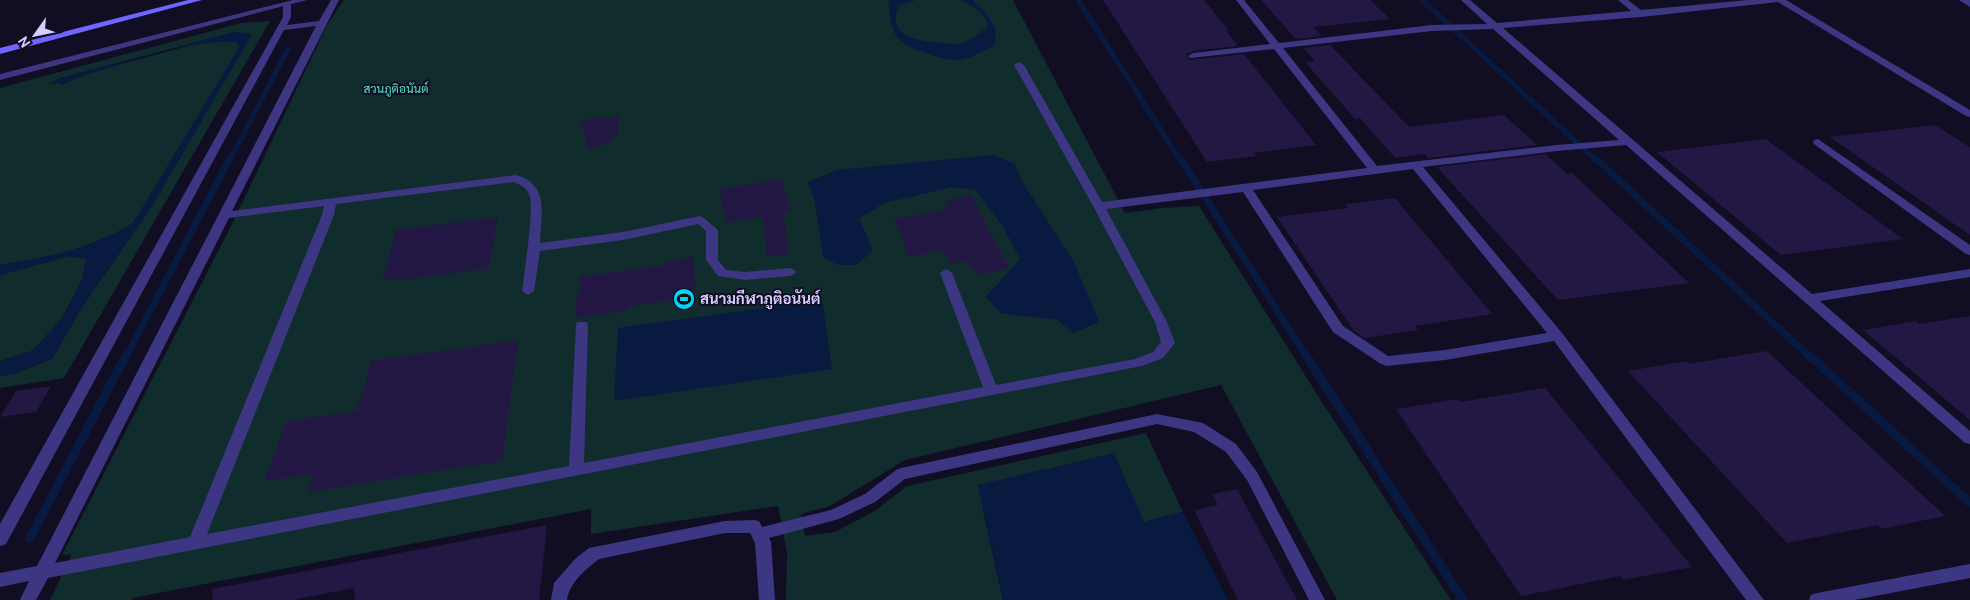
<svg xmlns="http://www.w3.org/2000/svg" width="1970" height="600" font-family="Cabin,Sarabun,sans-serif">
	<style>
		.green { fill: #102c2c }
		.water { fill: #081a40 }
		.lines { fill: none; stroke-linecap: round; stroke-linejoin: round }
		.stream-far2 { stroke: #081a40; stroke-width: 5.5 }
		.stream-far1 { stroke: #081a40; stroke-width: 7 }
		.stream { stroke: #081a40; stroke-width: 9 }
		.building { fill: #231843 }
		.service { fill: #3d3682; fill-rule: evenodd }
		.minor { fill: #3d3682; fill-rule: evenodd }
		.secondary { fill: #6f65ff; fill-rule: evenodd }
		.labels { text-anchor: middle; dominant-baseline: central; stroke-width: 4; stroke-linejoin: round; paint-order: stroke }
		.far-park-label { font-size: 12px; fill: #57e2c5; stroke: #110d22 }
		.poi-label { font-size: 15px; font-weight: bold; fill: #d5ceff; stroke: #110d22; text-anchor: start }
	</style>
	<rect width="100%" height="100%" fill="#110d22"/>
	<g class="green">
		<path d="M 344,0 L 1013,0 L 1125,213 L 1162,208 L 1199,206 L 1320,399 L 1451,600 L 1337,600 L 1221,385 L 905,460 L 830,506 L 801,514 L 805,536 L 835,532 L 876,510 L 907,486 L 1146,433 L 1183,512 L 1144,522 L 983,511 L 1003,600 L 786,600 L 787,553 L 778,506 L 591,534 L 591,509 L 133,598 L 132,600 L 50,600 L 72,554 L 62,555 L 232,224 L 327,25 Z"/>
		<path d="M 270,21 L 64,378 L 0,388 L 0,376 L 16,373 L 52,359 L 82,307 L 150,209 L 252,34 L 235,32 L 60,78 L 60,85 L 89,73 L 202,42 L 236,42 L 240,46 L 134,222 C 96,248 46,258 0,265 L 0,88 L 241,23 Z"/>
		<path d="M 68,256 L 86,259 L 82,280 L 61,320 L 32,351 L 0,361 L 0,275 Z"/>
	</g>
	<g class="water">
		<path d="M 888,0 L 916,0 L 900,5 C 883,36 921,42 943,43 C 949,43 956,45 962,43 C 972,41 980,32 988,27 C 987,13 973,6 961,0 L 972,0 C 986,13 1001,26 994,46 C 983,51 970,59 958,60 C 945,61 909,49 900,40 C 890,31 890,12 888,0 Z"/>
		<path d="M 235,32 L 252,34 L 150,209 L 82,307 L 52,359 L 16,373 L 0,376 L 0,361 L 32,351 L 61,320 L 82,280 L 86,259 L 68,256 L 0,275 L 0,265 C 46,258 96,248 134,222 L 240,46 L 236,42 C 187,40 139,59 92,73 C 76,77 65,85 48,84 L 60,78 Z"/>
		<path d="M 993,155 L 1015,164 L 1020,178 L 1074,262 L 1099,322 L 1073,333 L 1058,320 L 1000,313 L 986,297 L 1020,259 L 1003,227 L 975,190 L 952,187 L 884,203 L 859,219 L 873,250 L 857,265 L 838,265 L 823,257 L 815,202 L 808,182 L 837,170 Z"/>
		<path d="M 822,300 L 832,369 L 614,401 L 618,328 Z"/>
		<path d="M 1114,453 L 1144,522 L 1183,512 L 1228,600 L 1003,600 L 978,485 Z"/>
	</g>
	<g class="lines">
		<g class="stream-far2">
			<path d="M 1078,0 L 1180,160"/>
			<path d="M 1422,0 L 1596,160"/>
			<path d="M 230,160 L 288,49"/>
		</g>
		<g class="stream-far1">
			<path d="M 1180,158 L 1307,357"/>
			<path d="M 1595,158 L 1810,357"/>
			<path d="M 126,357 L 230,158"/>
		</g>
		<g class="stream">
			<path d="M 1306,355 L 1463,600"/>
			<path d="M 1809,355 L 1970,503"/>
			<path d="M 30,538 L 126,355"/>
		</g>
	</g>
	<g class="building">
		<path d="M 1103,0 L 1204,0 L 1229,31 L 1226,31 L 1238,46 L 1193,51 L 1187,54 L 1187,57 L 1190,60 L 1244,54 L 1316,145 L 1254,153 L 1256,156 L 1207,162 Z"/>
		<path d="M 1261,0 L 1370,0 L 1390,19 L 1313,27 L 1322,36 L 1296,39 Z"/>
		<path d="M 1330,45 L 1409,127 L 1504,115 L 1537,145 L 1428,158 L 1424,154 L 1395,158 L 1360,118 L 1355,119 L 1305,62 L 1315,61 L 1303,48 Z"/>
		<path d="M 619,116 L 618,137 L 610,138 L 611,143 L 589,149 L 580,120 Z"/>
		<path d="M 1935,125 L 1970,147 L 1970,235 L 1830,137 Z"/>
		<path d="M 1767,139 L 1771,143 L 1903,239 L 1781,255 L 1657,152 Z"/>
		<path d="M 1546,154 L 1567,174 L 1572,173 L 1689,283 L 1558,300 L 1437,167 Z"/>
		<path d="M 782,179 L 791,212 L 784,213 L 789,254 L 767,256 L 763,217 L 726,223 L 720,189 Z"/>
		<path d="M 971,195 L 1009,268 L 979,275 L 964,261 L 950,264 L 944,250 L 909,257 L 894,219 L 949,209 L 945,200 Z"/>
		<path d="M 1395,198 L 1492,314 L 1415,326 L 1418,330 L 1365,338 L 1354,331 L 1277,217 L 1348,208 L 1345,204 Z"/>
		<path d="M 498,217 L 489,268 L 402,280 L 403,278 L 382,280 L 396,230 Z"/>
		<path d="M 694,257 L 695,297 L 629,306 L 629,310 L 575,318 L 577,292 L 579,291 L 580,277 L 666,265 L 666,261 Z"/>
		<path d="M 1970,316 L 1970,420 L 1863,330 L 1916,321 L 1919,324 Z"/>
		<path d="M 518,340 L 502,461 L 308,492 L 314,474 L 265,481 L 286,422 L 357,411 L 371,361 Z"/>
		<path d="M 1767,351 L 1945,516 L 1881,529 L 1878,525 L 1787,543 L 1628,371 L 1686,361 L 1689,364 Z"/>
		<path d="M 51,386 L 36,412 L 0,417 L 16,391 Z"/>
		<path d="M 1545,388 L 1692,567 L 1623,580 L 1620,576 L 1521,596 L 1396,409 L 1458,399 L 1460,402 Z"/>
		<path d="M 1237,489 L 1297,600 L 1238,600 L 1194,510 L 1218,505 L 1212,494 Z"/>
		<path d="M 547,525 L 539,600 L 355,600 L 354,588 L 292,600 L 213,600 L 212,589 Z"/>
	</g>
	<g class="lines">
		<g class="service">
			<path d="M 331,0 L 339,0 L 232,211 L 516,175 C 550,184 541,216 540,243 L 623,232 L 700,216 L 704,218 L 718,230 L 718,260 L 726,270 L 745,272 L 791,268 L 797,272 L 791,276 L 745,280 L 718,276 L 706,260 L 706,231 L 698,224 L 623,240 L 540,251 L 534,291 L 528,295 L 522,291 C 524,274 535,206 529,194 C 526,187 520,185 514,182 L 336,204 L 334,215 L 207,534 L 569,466 L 576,325 L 577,322 L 587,322 L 588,325 L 584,463 L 983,387 L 940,273 L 946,269 L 952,273 L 996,385 L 1135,359 L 1153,352 L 1161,342 L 1155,322 L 1093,206 L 1014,65 L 1019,62 L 1024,65 L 1102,202 L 1367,168 L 1274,49 L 1190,58 L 1188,56 L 1193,53 L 1270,44 L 1236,0 L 1244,0 L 1279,43 L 1432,25 L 1487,24 L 1461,0 L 1470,0 L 1497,23 L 1631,11 L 1618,0 L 1628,0 L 1641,10 L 1748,0 L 1786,0 L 1970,110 L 1970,117 L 1966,116 L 1778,2 L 1641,17 L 1503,28 L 1812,294 L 1970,269 L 1970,277 L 1820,301 L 1970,431 L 1970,444 L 1965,443 L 1626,145 L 1557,151 L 1423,167 L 1562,333 L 1764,600 L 1746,600 L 1554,341 L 1445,360 L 1386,366 L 1381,364 L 1333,332 L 1243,192 L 1106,209 L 1167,322 L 1175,343 L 1163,358 L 1142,366 L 48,578 L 36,600 L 20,600 L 29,581 L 0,587 L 0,573 L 37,566 L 316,26 L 284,30 L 6,544 L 0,546 L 0,524 L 283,17 L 283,5 L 287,2 L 291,5 L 291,17 L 287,25 L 319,21 ZM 1493,29 L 1619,140 L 1557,145 L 1377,166 L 1283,48 L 1432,31 ZM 1413,169 L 1547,333 L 1445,350 L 1388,356 L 1343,326 L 1253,190 ZM 324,206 L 322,215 L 190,537 L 55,563 L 229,218 Z"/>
			<path d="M 1818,139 L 1970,245 L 1970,255 L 1966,254 L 1814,144 L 1813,142 L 1814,140 Z"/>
			<path d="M 1157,414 L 1203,423 L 1236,444 L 1257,472 L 1325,600 L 1309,600 L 1247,480 L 1226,452 L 1194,432 L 1157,424 L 905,479 L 875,502 L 839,519 L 769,538 L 771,542 L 775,600 L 759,600 L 755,543 L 750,533 L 725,533 L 599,559 C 586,569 569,583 567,600 L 551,600 L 554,583 L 575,559 L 589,548 L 725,521 L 754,520 L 759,521 L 762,527 L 831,510 L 865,494 L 896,470 L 901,468 Z"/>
			<path d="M 1970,564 L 1970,578 L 1854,600 L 1809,600 L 1811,595 L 1817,593 Z"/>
		</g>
		<g class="minor">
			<path d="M 293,0 L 307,0 L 0,80 L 0,74 Z"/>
			<path d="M 1959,0 L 1970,0 L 1970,7 Z"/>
		</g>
		<path class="secondary" d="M 188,0 L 202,0 L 0,54 L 0,48 Z"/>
	</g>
	<defs>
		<g id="stadium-disc" transform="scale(1.125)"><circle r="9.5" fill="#00d5f9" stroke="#110d22"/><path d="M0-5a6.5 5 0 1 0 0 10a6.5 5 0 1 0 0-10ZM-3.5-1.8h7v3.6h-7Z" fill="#111"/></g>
	</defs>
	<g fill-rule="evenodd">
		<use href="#stadium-disc" x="684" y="299"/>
	</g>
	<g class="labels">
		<g class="far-park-label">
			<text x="396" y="88">สวนภูติอนันต์</text>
		</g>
		<g class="poi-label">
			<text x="700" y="299">สนามกีฬาภูติอนันต์</text>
		</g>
	</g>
	<g transform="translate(35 35) rotate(237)" stroke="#110d22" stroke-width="4" paint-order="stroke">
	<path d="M0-4L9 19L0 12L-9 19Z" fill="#d5ceff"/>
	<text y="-8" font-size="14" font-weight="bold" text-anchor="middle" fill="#d5ceff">N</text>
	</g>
</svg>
